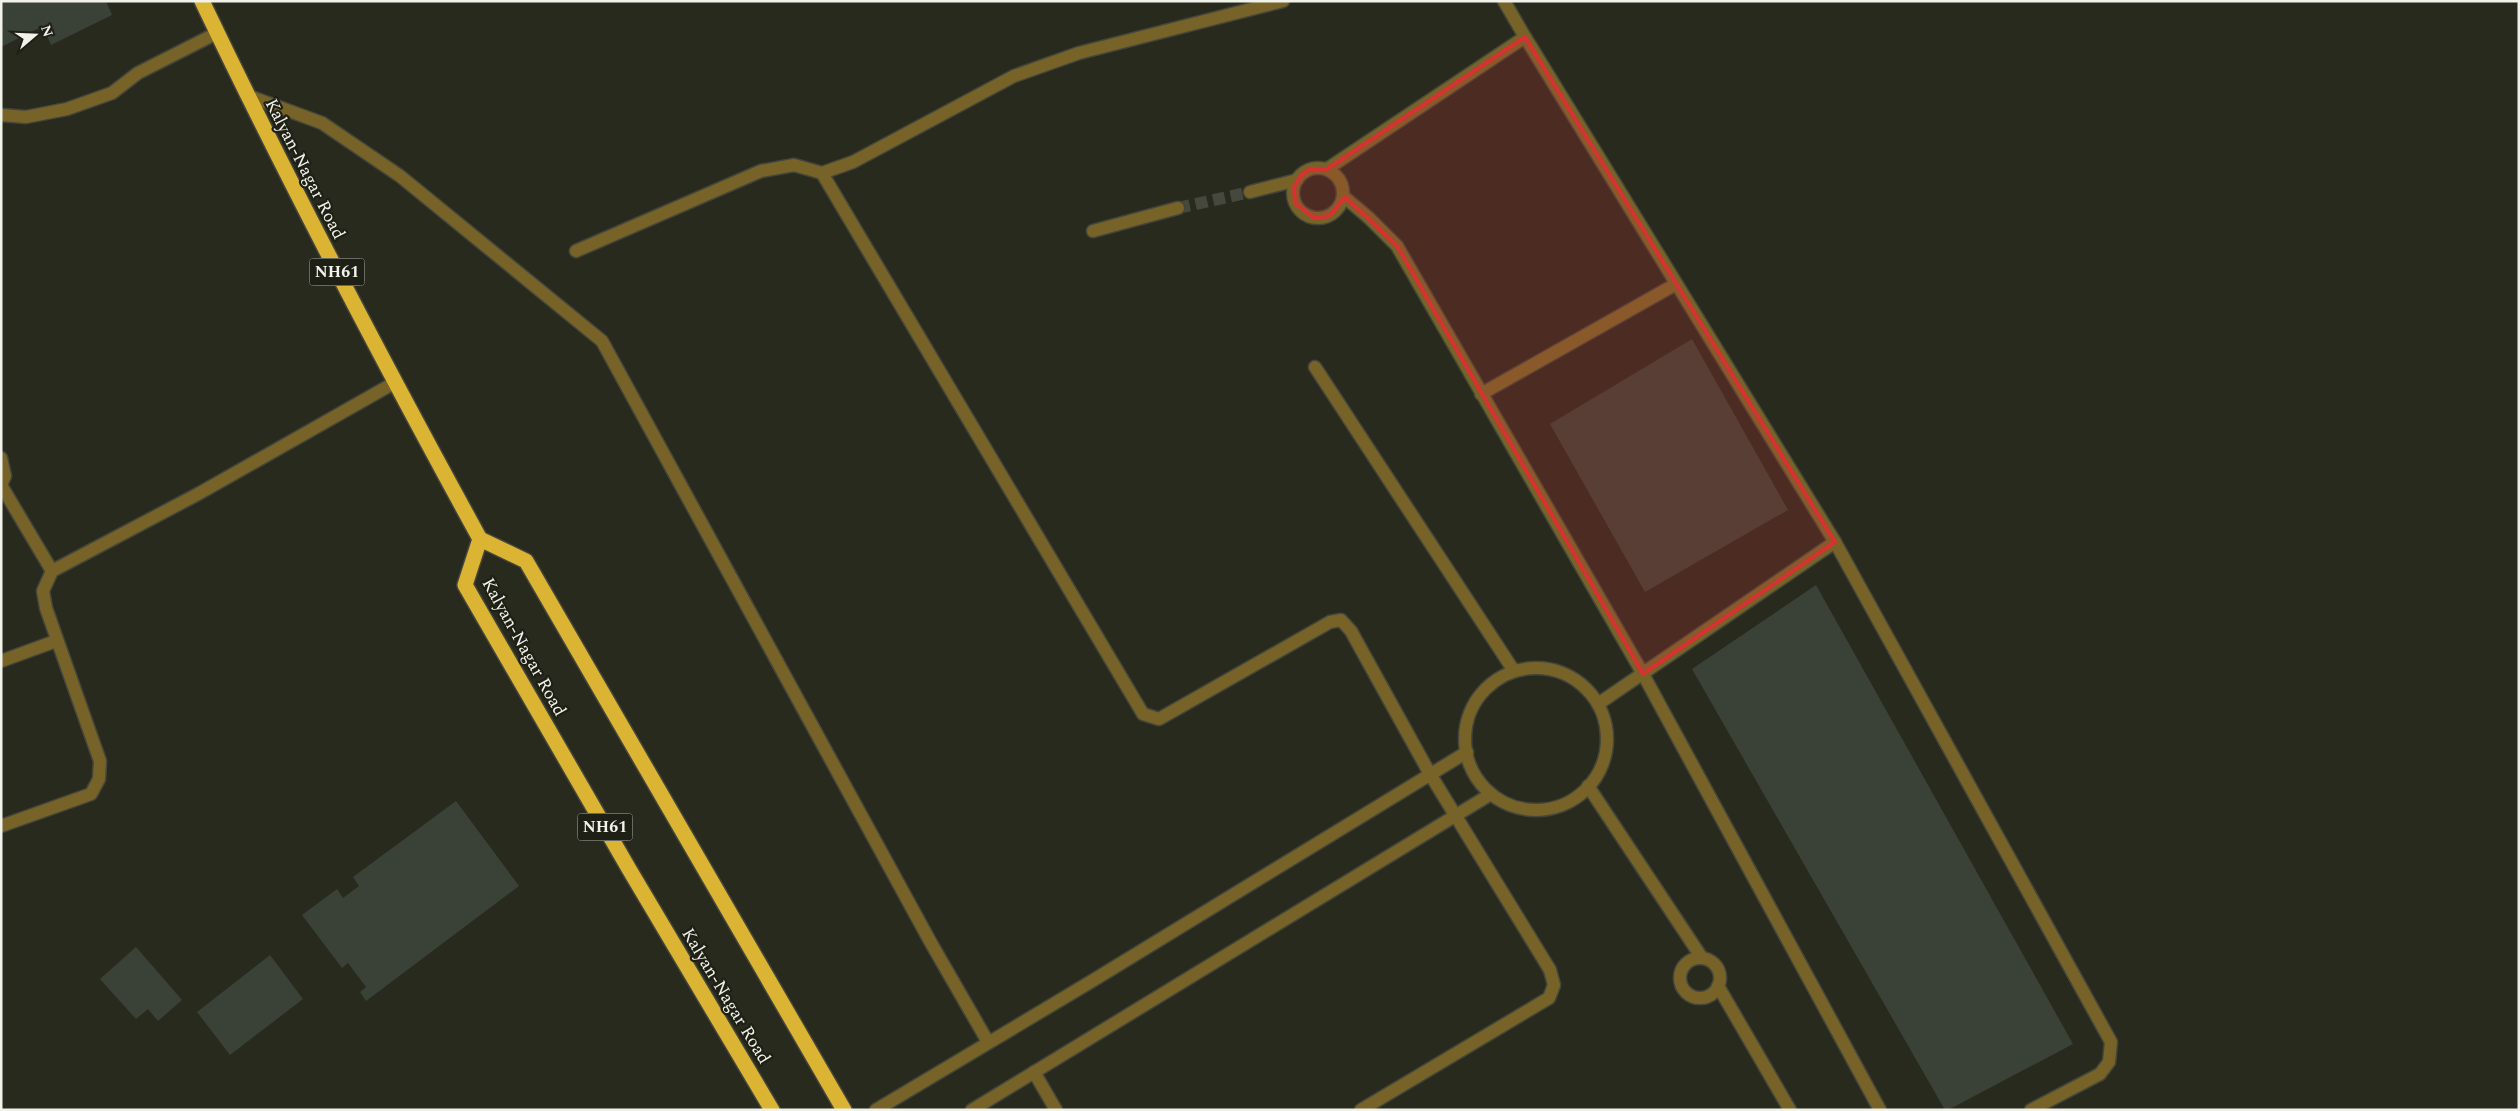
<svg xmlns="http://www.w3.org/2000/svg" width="2520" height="1111" font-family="Spectral,serif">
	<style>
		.building { fill: #3a4238 }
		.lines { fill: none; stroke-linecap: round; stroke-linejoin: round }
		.street-tunnel { stroke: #46483d; stroke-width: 12; stroke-dasharray: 12 6; stroke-linecap: butt }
		.street-casing { stroke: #44463b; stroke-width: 15 }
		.highway-casing { stroke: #44463b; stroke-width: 18 }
		.street { stroke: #776328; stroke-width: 12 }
		.highway { stroke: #dcb434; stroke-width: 15 }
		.marked { fill: #d73232; fill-opacity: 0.2; stroke: #d73232; stroke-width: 4; stroke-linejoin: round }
		.labels { text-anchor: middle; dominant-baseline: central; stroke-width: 4.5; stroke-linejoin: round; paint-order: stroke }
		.shield { fill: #1f2015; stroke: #b2b3aa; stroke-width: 1 }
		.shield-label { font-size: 16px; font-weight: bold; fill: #f1f2ea }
		.street-label { font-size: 18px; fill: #f1f2ea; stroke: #1f2015 }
	</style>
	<rect width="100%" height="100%" fill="#282a1e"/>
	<g class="building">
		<path d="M 1,1 L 106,1 L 112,15 L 51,45 L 43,26 L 1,47 Z"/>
		<path d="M 1692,339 L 1788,510 L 1645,592 L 1550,424 Z"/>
		<path d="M 1816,585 L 2073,1044 L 1948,1110 L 1945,1110 L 1692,669 Z"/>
		<path d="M 456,801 L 519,886 L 366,1001 L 360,992 L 366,987 L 348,963 L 342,968 L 302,915 L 337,889 L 343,898 L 359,886 L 353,877 Z"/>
		<path d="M 136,947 L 182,1000 L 158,1021 L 148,1009 L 136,1019 L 100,979 Z"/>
		<path d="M 270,955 L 303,999 L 230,1055 L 197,1012 Z"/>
	</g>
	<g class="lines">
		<path class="street-tunnel" d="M 1178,208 L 1250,192"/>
		<g class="street-casing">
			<g id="street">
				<path d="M 1504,1 L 1525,37"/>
				<path d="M 246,95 L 322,123 L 400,176 L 602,341 L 931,943 L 988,1042"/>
				<path d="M 1,115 L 26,117 L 67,109 L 112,93 L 138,73 L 217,33"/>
				<circle cx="1318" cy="193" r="25"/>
				<path d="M 1327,169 L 1525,37 L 1835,542 L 2111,1042 L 2109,1062 L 2100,1074 L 2031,1110"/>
				<path d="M 822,173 L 1143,714 L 1159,719 L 1330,622 L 1341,620 L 1351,631 L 1430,774 L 1550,970 L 1554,985 L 1549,998 L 1361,1110"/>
				<path d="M 1250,192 L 1297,180"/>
				<path d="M 1343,196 L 1369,218 L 1397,246 L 1643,674 L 1880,1110"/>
				<path d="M 1093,231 L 1178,208"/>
				<path d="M 576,251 L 761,171 L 794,165 L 822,173 L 853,162 L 1014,76 L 1079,53 L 1283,1"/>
				<path d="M 1315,367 L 1514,671"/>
				<path d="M 1481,394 L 1676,284"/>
				<path d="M 1,458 L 5,476 L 1,485"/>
				<path d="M 1,485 L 52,571"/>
				<path d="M 1,661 L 56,641"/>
				<circle cx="1536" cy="739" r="71"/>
				<path d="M 1598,704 L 1835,542"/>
				<path d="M 1588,786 L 1702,958"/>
				<path d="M 1,826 L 91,794 L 99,779 L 100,761 L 46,608 L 43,591 L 52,571 L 198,494 L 394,383"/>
				<circle cx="1700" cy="978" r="20"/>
				<path d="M 1718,986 L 1790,1110"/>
				<path d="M 1034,1072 L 1056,1110"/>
				<path d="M 876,1110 L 1092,981 L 1467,752"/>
				<path d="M 972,1110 L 1491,794"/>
			</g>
		</g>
		<g class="highway-casing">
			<g id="highway">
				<path d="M 202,1 C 289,183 383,362 480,539 L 465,585 L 629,869 L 772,1110"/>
				<path d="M 480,539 L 526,561 L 844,1110"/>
			</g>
		</g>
		<use href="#street" class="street"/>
		<use href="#highway" class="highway"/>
	</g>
	<path class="marked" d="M 1525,37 L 1835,542 L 1643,674 L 1397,246 L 1345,197 L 1330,216 L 1314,218 L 1295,203 L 1294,187 L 1302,174 L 1310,169 L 1327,169 Z"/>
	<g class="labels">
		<g class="shield">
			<rect x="309.5" y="258.5" width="55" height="27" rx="4"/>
			<rect x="577.5" y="813.5" width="55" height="27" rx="4"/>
		</g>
		<g class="shield-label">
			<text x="337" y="272">NH61</text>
			<text x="605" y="827">NH61</text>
		</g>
		<g class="street-label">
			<text transform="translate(305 169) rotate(63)">Kalyan-Nagar Road</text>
			<text transform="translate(524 647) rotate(61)">Kalyan-Nagar Road</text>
			<text transform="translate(726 996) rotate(59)">Kalyan-Nagar Road</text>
		</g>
	</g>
	<rect width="2520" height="1111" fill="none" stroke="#f1f2ea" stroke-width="5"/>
	<g transform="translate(35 35) rotate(71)" stroke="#1f2015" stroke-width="4" paint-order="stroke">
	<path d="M0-4L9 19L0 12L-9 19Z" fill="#f1f2ea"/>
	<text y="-8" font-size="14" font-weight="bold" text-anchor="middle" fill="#f1f2ea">N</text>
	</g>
</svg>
